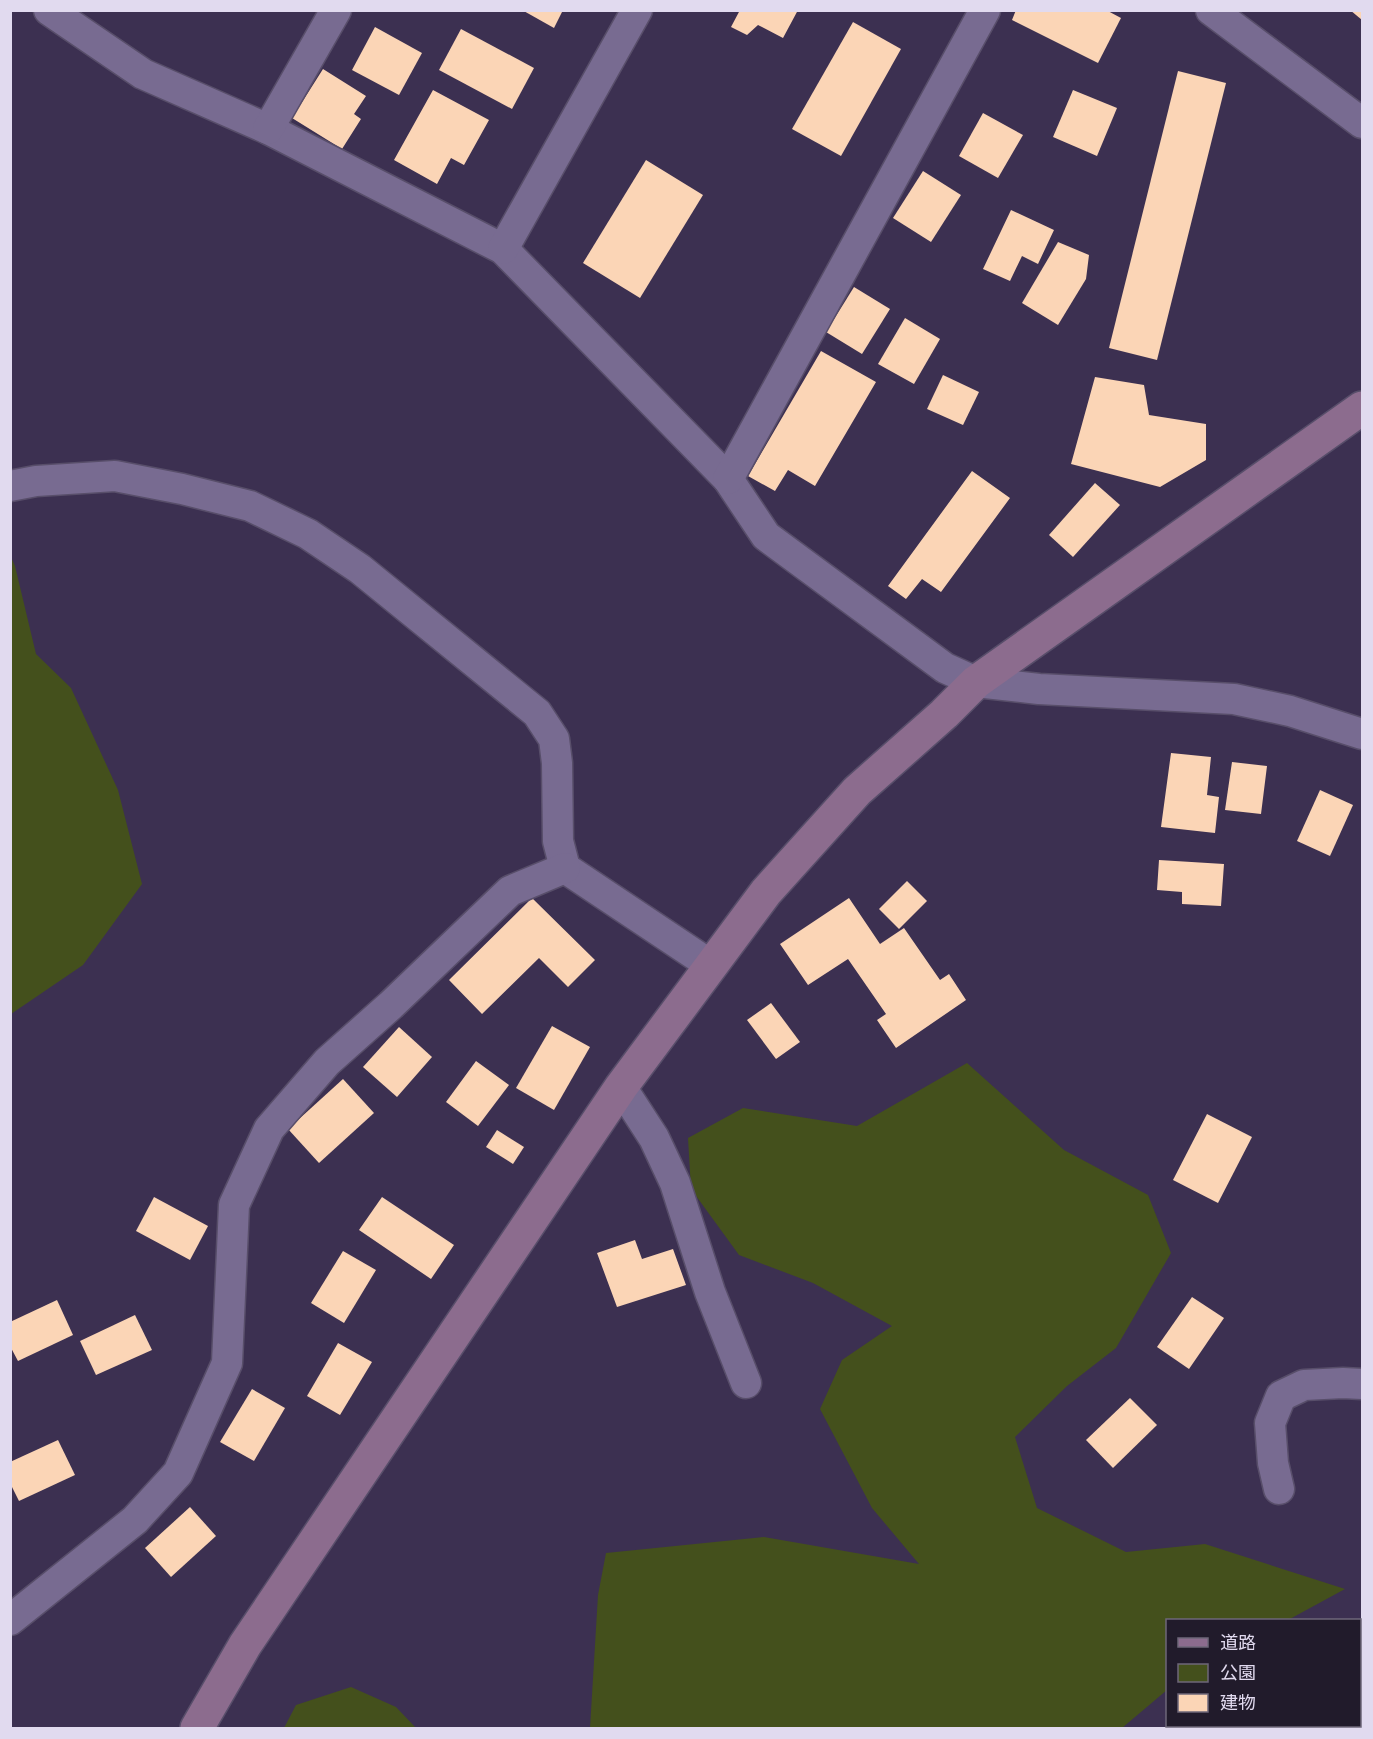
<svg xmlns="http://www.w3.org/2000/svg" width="1373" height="1739" font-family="Signika,'Noto Sans JP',sans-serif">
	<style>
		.green { fill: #44501c }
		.building { fill: #fbd5b6 }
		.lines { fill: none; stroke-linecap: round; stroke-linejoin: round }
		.street-casing { stroke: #584e6a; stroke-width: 33 }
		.secondary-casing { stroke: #584e6a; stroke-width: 36 }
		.street { stroke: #786b91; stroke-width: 30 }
		.secondary { stroke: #8c6c8e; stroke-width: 33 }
	</style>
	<rect width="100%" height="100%" fill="#3c3051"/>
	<g class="green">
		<path d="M 11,557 L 15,566 L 36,654 L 71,688 L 118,790 L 142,884 L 83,965 L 11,1014 Z"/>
		<path d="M 967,1063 L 1064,1150 L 1148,1195 L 1171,1253 L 1116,1348 L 1067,1386 L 1015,1437 L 1037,1508 L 1126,1552 L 1205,1544 L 1345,1589 L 1288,1620 L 1168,1620 L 1167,1690 L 1122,1728 L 590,1728 L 598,1595 L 606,1553 L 764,1537 L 919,1564 L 872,1508 L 820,1409 L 842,1360 L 892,1326 L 813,1283 L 739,1255 L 691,1189 L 688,1138 L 743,1108 L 857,1126 Z"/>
		<path d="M 351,1687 L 396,1707 L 416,1728 L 284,1728 L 296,1705 Z"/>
	</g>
	<g class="building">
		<path d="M 522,10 L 563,10 L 554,28 Z"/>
		<path d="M 740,10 L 798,10 L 783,38 L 758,25 L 747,35 L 731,27 Z"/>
		<path d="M 1016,10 L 1106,10 L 1121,18 L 1098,63 L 1012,20 Z"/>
		<path d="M 1350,10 L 1362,10 L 1362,20 Z"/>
		<path d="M 853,22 L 901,49 L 841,156 L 792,129 Z"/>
		<path d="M 375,27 L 422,53 L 399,95 L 352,70 Z"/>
		<path d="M 461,29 L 534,68 L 512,109 L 439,70 Z"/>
		<path d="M 323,69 L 366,96 L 354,114 L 361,119 L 342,149 L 292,118 Z"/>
		<path d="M 1178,71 L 1226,83 L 1157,360 L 1109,348 Z"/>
		<path d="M 433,90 L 489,120 L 464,165 L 451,158 L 437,184 L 394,160 Z"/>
		<path d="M 1073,90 L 1117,108 L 1097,156 L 1053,137 Z"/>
		<path d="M 983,113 L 1023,135 L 998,178 L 959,156 Z"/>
		<path d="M 646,160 L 703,195 L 640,298 L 583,263 Z"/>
		<path d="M 923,171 L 961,195 L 931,242 L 893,218 Z"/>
		<path d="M 1011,210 L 1054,230 L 1038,264 L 1022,256 L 1010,281 L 983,269 Z"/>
		<path d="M 1058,242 L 1089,255 L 1086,279 L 1058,325 L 1022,303 Z"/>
		<path d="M 854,287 L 890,309 L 862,354 L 826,332 Z"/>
		<path d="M 905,318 L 940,339 L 914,384 L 878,364 Z"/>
		<path d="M 821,351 L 876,382 L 815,486 L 788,470 L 775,491 L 748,476 Z"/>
		<path d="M 943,375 L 979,392 L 963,425 L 927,409 Z"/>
		<path d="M 1095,377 L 1144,385 L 1149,415 L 1206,424 L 1206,460 L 1160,487 L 1071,464 Z"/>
		<path d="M 972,471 L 1010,498 L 941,592 L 922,579 L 906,599 L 888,586 Z"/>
		<path d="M 1095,483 L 1120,505 L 1073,557 L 1049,535 Z"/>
		<path d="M 1171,753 L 1211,757 L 1207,795 L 1219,797 L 1215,833 L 1161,827 Z"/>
		<path d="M 1232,762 L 1267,766 L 1261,814 L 1225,810 Z"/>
		<path d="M 1320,790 L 1353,805 L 1330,856 L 1297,841 Z"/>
		<path d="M 1159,860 L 1224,864 L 1221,906 L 1182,904 L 1182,892 L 1157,890 Z"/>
		<path d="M 907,881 L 927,901 L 899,929 L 879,909 Z"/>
		<path d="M 532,898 L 595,960 L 568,987 L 539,958 L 482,1014 L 449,980 Z"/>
		<path d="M 849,898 L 880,944 L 904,928 L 940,980 L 949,974 L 966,1000 L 896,1048 L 877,1020 L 886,1014 L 848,959 L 808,985 L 780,944 Z"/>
		<path d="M 771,1003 L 800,1042 L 776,1059 L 747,1020 Z"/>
		<path d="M 552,1026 L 590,1047 L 554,1110 L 516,1088 Z"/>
		<path d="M 399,1027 L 432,1057 L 397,1097 L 363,1067 Z"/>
		<path d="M 476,1061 L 509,1085 L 478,1126 L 446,1102 Z"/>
		<path d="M 343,1079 L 374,1113 L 319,1163 L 288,1129 Z"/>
		<path d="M 1207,1114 L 1252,1137 L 1218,1203 L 1173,1180 Z"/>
		<path d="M 497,1130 L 524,1147 L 513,1164 L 486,1147 Z"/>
		<path d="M 154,1197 L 208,1226 L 190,1260 L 136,1231 Z"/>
		<path d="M 382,1197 L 454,1245 L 431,1279 L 359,1230 Z"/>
		<path d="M 635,1240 L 642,1259 L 673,1249 L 686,1285 L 617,1307 L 597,1253 Z"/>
		<path d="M 343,1251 L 376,1270 L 344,1323 L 311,1303 Z"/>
		<path d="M 1192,1297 L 1224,1318 L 1189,1369 L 1157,1347 Z"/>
		<path d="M 57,1300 L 73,1335 L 18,1361 L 10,1346 L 10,1322 Z"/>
		<path d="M 135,1315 L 152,1350 L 96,1375 L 80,1341 Z"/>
		<path d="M 338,1343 L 372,1362 L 340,1415 L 307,1396 Z"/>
		<path d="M 252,1389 L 285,1408 L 254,1461 L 220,1442 Z"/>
		<path d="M 1130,1398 L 1157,1425 L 1113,1468 L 1086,1440 Z"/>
		<path d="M 58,1440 L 75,1475 L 19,1501 L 10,1483 L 10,1462 Z"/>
		<path d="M 190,1507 L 216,1536 L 171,1577 L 145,1548 Z"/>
	</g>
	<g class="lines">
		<g class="street-casing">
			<g id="street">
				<path d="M 49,10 L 143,74 L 268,129 L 503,249 L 728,479 L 766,536 L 945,668 L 976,682 L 1039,689 L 1234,699 L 1290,711 L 1362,734"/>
				<path d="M 1211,10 L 1362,123"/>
				<path d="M 268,129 L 336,10"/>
				<path d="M 503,249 L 637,10"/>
				<path d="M 728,479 L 985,10"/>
				<path d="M 10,486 L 36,481 L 115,476 L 182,489 L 250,506 L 308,534 L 360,569 L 537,713 L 554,739 L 557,763 L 558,841 L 565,868 L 712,966"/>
				<path d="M 621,1087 L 654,1138 L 675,1183 L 710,1292 L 746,1383"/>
				<path d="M 1279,1489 L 1273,1463 L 1270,1423 L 1281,1396 L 1304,1385 L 1343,1383 L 1362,1384"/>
				<path d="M 10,1620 L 135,1520 L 178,1473 L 227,1363 L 234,1205 L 269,1129 L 327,1062 L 391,1005 L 510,891 L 565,868"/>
			</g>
		</g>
		<g class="secondary-casing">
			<path id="secondary" d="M 197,1728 L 245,1645 L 621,1087 L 766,892 L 857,791 L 944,714 L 976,682 L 1362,408"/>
		</g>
		<use href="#street" class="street"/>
		<use href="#secondary" class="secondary"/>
	</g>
	<rect width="1373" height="1739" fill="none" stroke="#e1daef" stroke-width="24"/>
	<rect x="1166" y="1619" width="195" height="108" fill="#211b2b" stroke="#6e6779" stroke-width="1.5"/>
	<rect x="1178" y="1638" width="30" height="9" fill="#8c6c8e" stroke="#6e6779" stroke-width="1.5"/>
	<text x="1220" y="1649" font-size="18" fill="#e1daef">道路</text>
	<rect x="1178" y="1664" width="30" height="18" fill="#44501c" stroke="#6e6779" stroke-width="1.5"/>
	<text x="1220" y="1679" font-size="18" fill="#e1daef">公園</text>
	<rect x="1178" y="1694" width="30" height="18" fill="#fbd5b6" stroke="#6e6779" stroke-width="1.5"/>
	<text x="1220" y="1709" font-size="18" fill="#e1daef">建物</text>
</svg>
